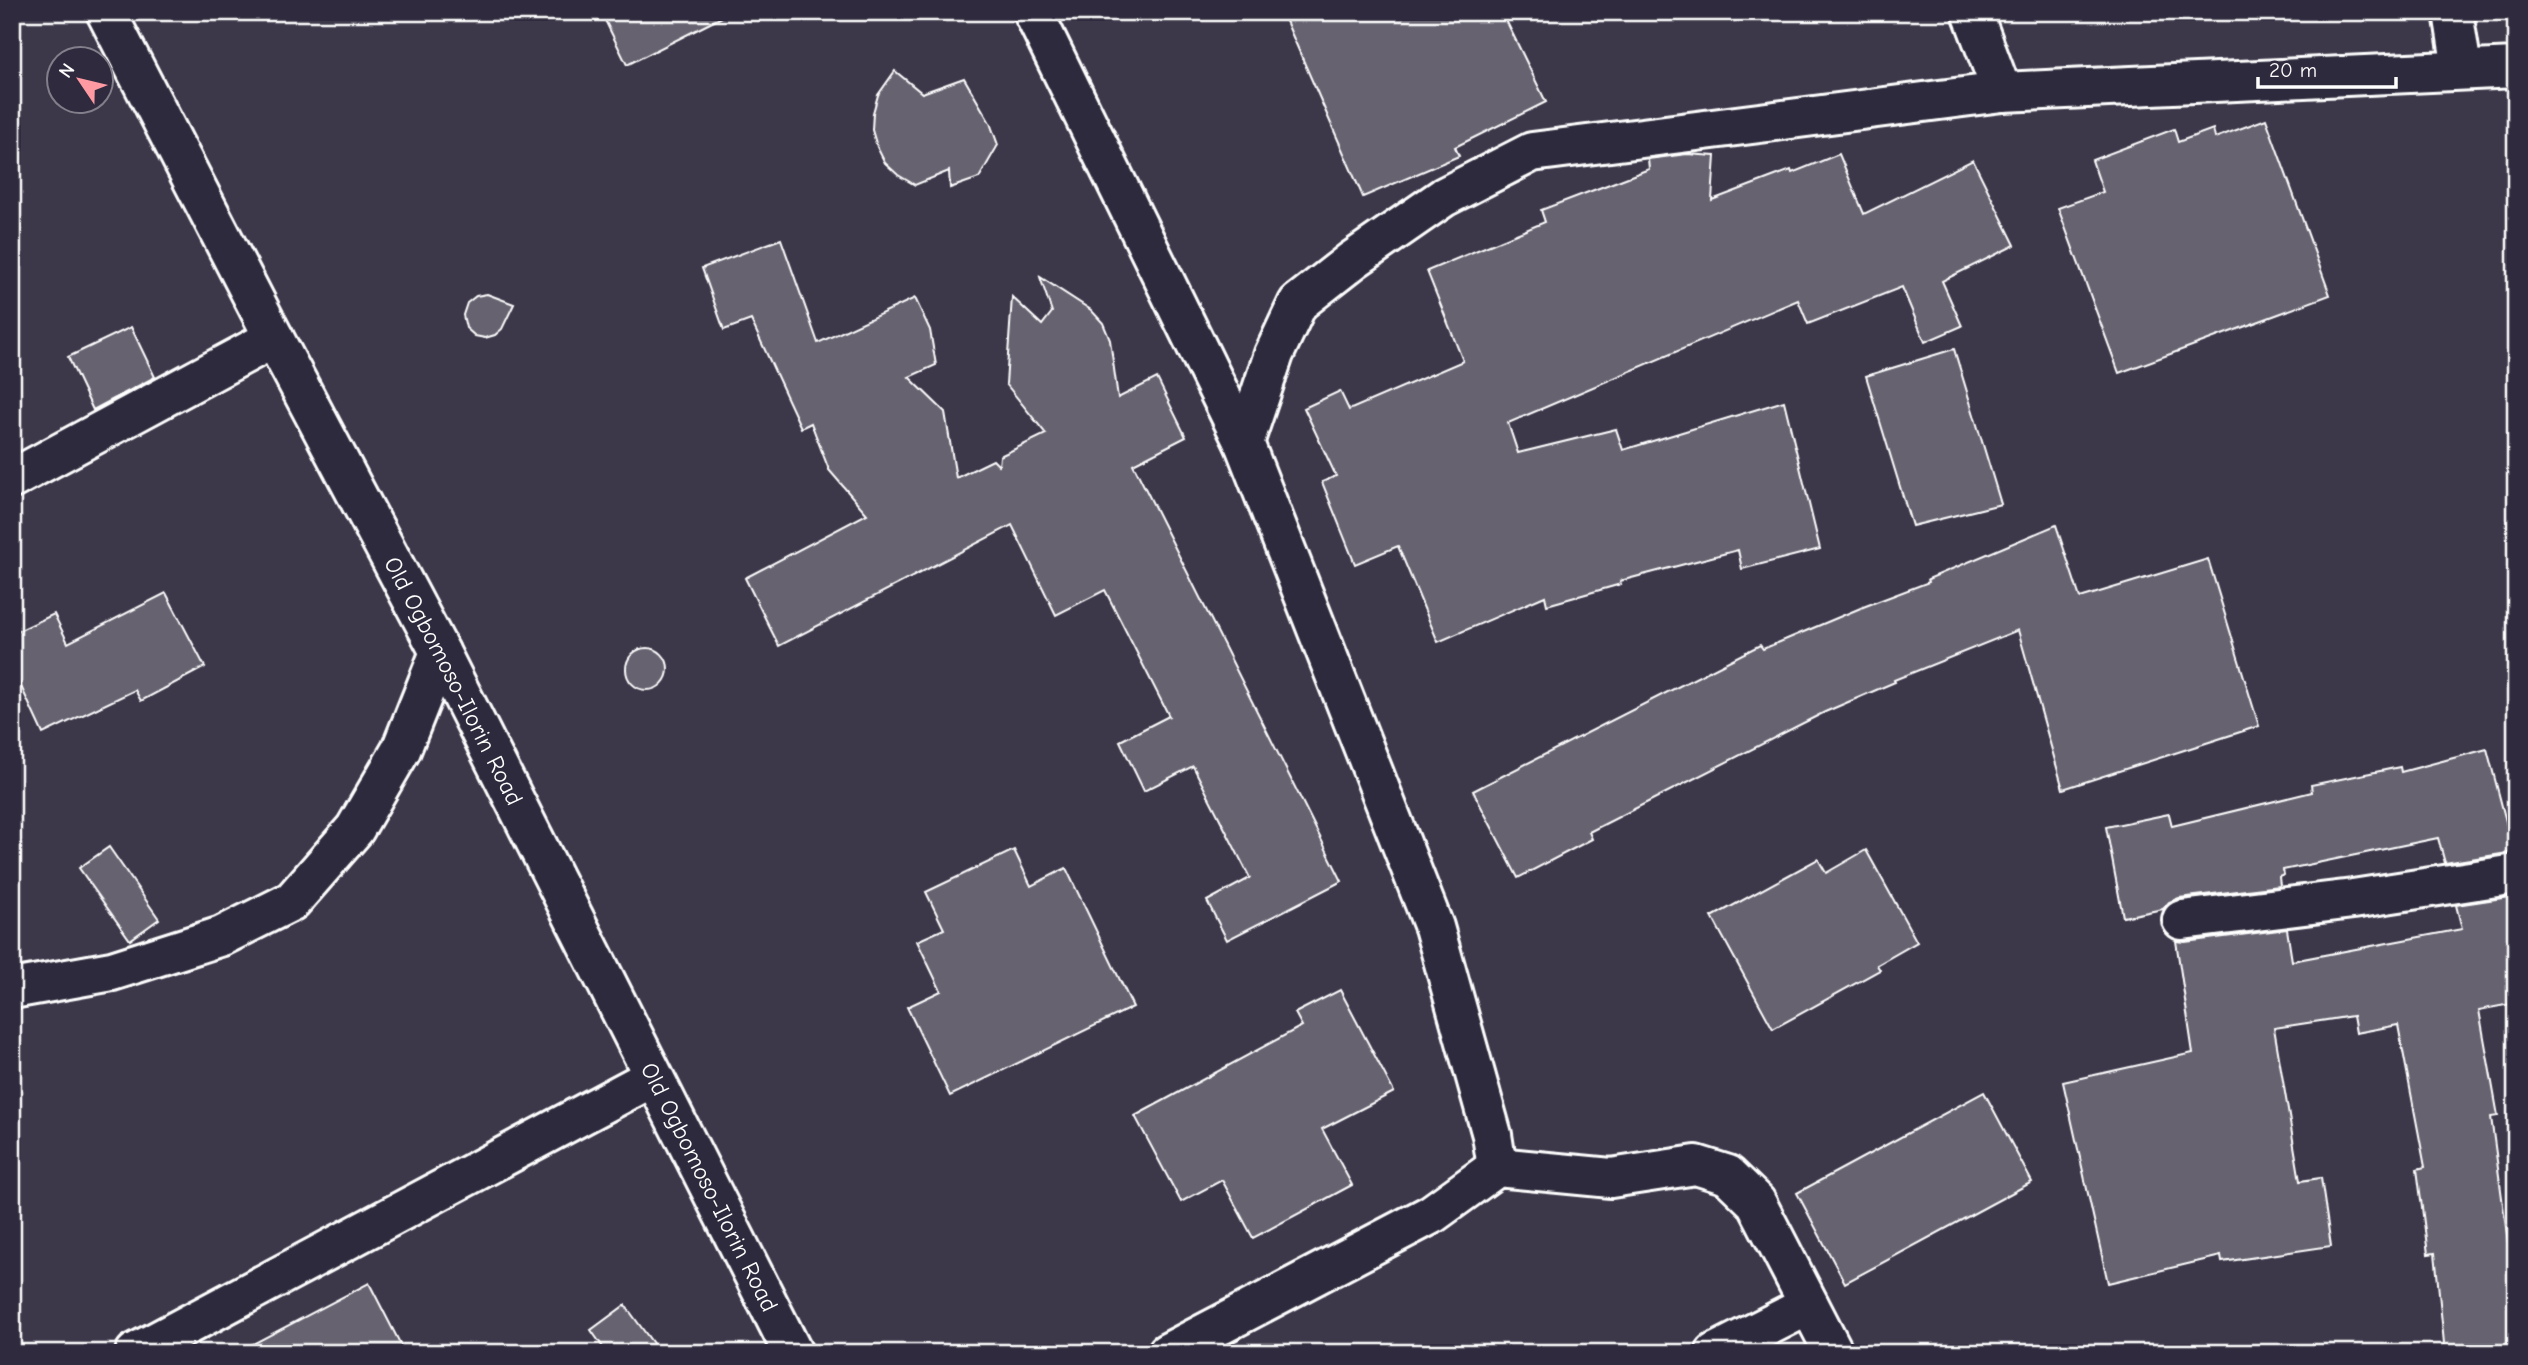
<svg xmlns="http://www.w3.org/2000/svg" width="2528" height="1365" font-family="'Comic Neue',sans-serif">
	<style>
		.building { fill: #666270; stroke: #fff; stroke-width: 2 }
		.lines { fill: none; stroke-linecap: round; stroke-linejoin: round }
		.minor-casing { stroke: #fff; stroke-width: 44 }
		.highway-casing { stroke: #fff; stroke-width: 44 }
		.minor { stroke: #2f2a3d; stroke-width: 38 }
		.highway { stroke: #2f2a3d; stroke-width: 38 }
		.labels { text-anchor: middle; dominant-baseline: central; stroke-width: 6; stroke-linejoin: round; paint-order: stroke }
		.street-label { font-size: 24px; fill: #fff; stroke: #2f2a3d }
	</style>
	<rect width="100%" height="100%" fill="#3c3749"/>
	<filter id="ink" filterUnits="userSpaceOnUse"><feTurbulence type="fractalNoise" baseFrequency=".0143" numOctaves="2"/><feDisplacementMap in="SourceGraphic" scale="14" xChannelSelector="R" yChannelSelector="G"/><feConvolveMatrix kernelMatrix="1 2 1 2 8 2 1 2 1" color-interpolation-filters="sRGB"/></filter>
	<g filter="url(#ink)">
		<g class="building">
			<path d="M 601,12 L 732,12 L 627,65 Z"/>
			<path d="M 1282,12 L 1502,12 L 1546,102 L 1455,147 L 1459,156 L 1363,197 Z"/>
			<path d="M 895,71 L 922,93 L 964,78 L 990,123 L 998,145 L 979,178 L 950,188 L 949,171 L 915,185 L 898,175 L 885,163 L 877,147 L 872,130 L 873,113 L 878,95 Z"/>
			<path d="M 2266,119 L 2330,295 L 2119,373 L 2058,208 L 2103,192 L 2092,160 L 2174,129 L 2178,142 L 2213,129 L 2215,138 Z"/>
			<path d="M 1687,154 L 1715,156 L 1712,200 L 1791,170 L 1792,173 L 1839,154 L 1864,214 L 1973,160 L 2015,245 L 1942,281 L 1962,326 L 1925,342 L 1902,287 L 1808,324 L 1798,300 L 1508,423 L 1518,453 L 1616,429 L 1623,450 L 1784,401 L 1820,549 L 1742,569 L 1738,550 L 1620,581 L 1621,584 L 1547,605 L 1545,596 L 1438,642 L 1398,546 L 1355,564 L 1322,482 L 1336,476 L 1304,408 L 1340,391 L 1349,410 L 1463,361 L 1427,271 L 1545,222 L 1541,210 L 1649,169 L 1648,159 Z"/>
			<path d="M 781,239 L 818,343 L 915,298 L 930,330 L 936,365 L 909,377 L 945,412 L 956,478 L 993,460 L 999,466 L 1000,456 L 1046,434 L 1006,384 L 1012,297 L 1042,325 L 1052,312 L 1040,277 L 1091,310 L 1103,323 L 1110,340 L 1118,398 L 1157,378 L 1186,437 L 1133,464 L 1342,881 L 1227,940 L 1207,901 L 1250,878 L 1193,766 L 1144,791 L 1120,741 L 1169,716 L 1105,590 L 1056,615 L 1012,525 L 779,646 L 745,578 L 867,514 L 829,470 L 811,423 L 801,428 L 751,320 L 724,330 L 702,268 Z"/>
			<path d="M 487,294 L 514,304 L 502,329 L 495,335 L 485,338 L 475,336 L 466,328 L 463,315 L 467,303 L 476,296 Z"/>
			<path d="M 131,327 L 155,377 L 93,410 L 68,357 Z"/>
			<path d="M 1954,349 L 2001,504 L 1912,526 L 1866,376 Z"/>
			<path d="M 2056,525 L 2080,598 L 2208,559 L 2259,726 L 2063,789 L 2018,630 L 1894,680 L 1895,682 L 1825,712 L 1589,832 L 1592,839 L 1518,878 L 1473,791 L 1760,645 L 1763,649 L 1863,607 L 1929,582 L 1928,579 Z"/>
			<path d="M 166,593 L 205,667 L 141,701 L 135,690 L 43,734 L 12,667 L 12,634 L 54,614 L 68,643 Z"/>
			<circle cx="647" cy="669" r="21"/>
			<path d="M 2487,749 L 2514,852 L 2445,863 L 2438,838 L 2283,870 L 2284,875 L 2279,877 L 2280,886 L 2179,898 L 2169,902 L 2163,909 L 2123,917 L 2106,827 L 2169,814 L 2172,826 L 2312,792 L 2311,785 L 2400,767 L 2401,772 Z"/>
			<path d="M 109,847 L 159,919 L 130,940 L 79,868 Z"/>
			<path d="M 1014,850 L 1031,886 L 1066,868 L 1133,1007 L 950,1096 L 907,1007 L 941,991 L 917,941 L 944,929 L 926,892 Z"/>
			<path d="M 1866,850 L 1917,942 L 1877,965 L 1880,970 L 1773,1029 L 1712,917 L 1818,859 L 1826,873 Z"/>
			<path d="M 2516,896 L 2516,1003 L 2479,1010 L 2498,1116 L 2491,1117 L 2516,1301 L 2516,1353 L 2445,1353 L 2435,1253 L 2428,1254 L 2417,1169 L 2425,1167 L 2398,1025 L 2356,1033 L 2353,1016 L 2274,1028 L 2300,1181 L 2321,1178 L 2331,1246 L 2222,1262 L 2221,1256 L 2108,1283 L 2063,1082 L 2193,1053 L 2176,941 L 2185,942 L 2287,929 L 2292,961 L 2462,929 L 2456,905 Z"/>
			<path d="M 1340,990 L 1394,1092 L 1322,1129 L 1352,1185 L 1253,1238 L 1222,1180 L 1181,1202 L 1135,1116 L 1302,1026 L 1295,1013 Z"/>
			<path d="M 1984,1092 L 2032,1182 L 1845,1283 L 1797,1193 Z"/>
			<path d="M 369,1283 L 405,1353 L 236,1353 Z"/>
			<path d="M 625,1305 L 660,1353 L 607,1353 L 591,1330 Z"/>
		</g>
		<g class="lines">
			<g class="minor-casing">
				<g id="minor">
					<path d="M 1033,12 L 1244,443 L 1434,927 L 1492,1135 L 1497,1167"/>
					<path d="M 1972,12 L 2002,92"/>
					<path d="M 2453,12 L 2462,69"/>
					<path d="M 1244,443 L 1274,354 L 1298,303 L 1353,260 L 1444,197 L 1532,152 L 2002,92 L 2516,68"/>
					<path d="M 12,479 L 274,338"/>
					<path d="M 2182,920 L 2353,899 L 2516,874"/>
					<path d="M 12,989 L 112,971 L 222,936 L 292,901 L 355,829 L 401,750 L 440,652"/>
					<path d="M 135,1353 L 653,1077"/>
					<path d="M 1167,1353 L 1432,1214 L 1497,1167 L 1611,1178 L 1696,1165 L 1728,1175 L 1756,1202 L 1834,1353"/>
					<path d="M 1715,1353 L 1809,1305"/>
				</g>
			</g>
			<g class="highway-casing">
				<g id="highway">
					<path id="s1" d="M 106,12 L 274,338 L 440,652 L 793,1353"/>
				</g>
			</g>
			<use href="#minor" class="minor"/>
			<use href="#highway" class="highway"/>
		</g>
	</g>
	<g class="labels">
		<g class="street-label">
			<text stroke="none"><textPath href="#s1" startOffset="754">Old Ogbomoso-Ilorin Road</textPath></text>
			<text stroke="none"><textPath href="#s1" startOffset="1321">Old Ogbomoso-Ilorin Road</textPath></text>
		</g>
	</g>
	<rect width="2528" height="1365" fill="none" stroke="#2f2a3d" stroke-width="42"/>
	<rect x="21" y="21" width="2486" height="1323" fill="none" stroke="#fff" stroke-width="2.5" filter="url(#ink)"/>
	<g transform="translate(80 80) rotate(305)"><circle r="33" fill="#2f2a3d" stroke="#827f8b" stroke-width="2"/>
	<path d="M0-5L12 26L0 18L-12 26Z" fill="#ff9aa2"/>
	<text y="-10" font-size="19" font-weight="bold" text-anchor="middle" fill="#ffffff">N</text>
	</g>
	<path d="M2258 77v10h138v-10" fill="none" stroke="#ffffff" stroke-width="3.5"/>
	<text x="2269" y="77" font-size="21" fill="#ffffff" stroke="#2f2a3d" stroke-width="5" paint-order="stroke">20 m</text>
</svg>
